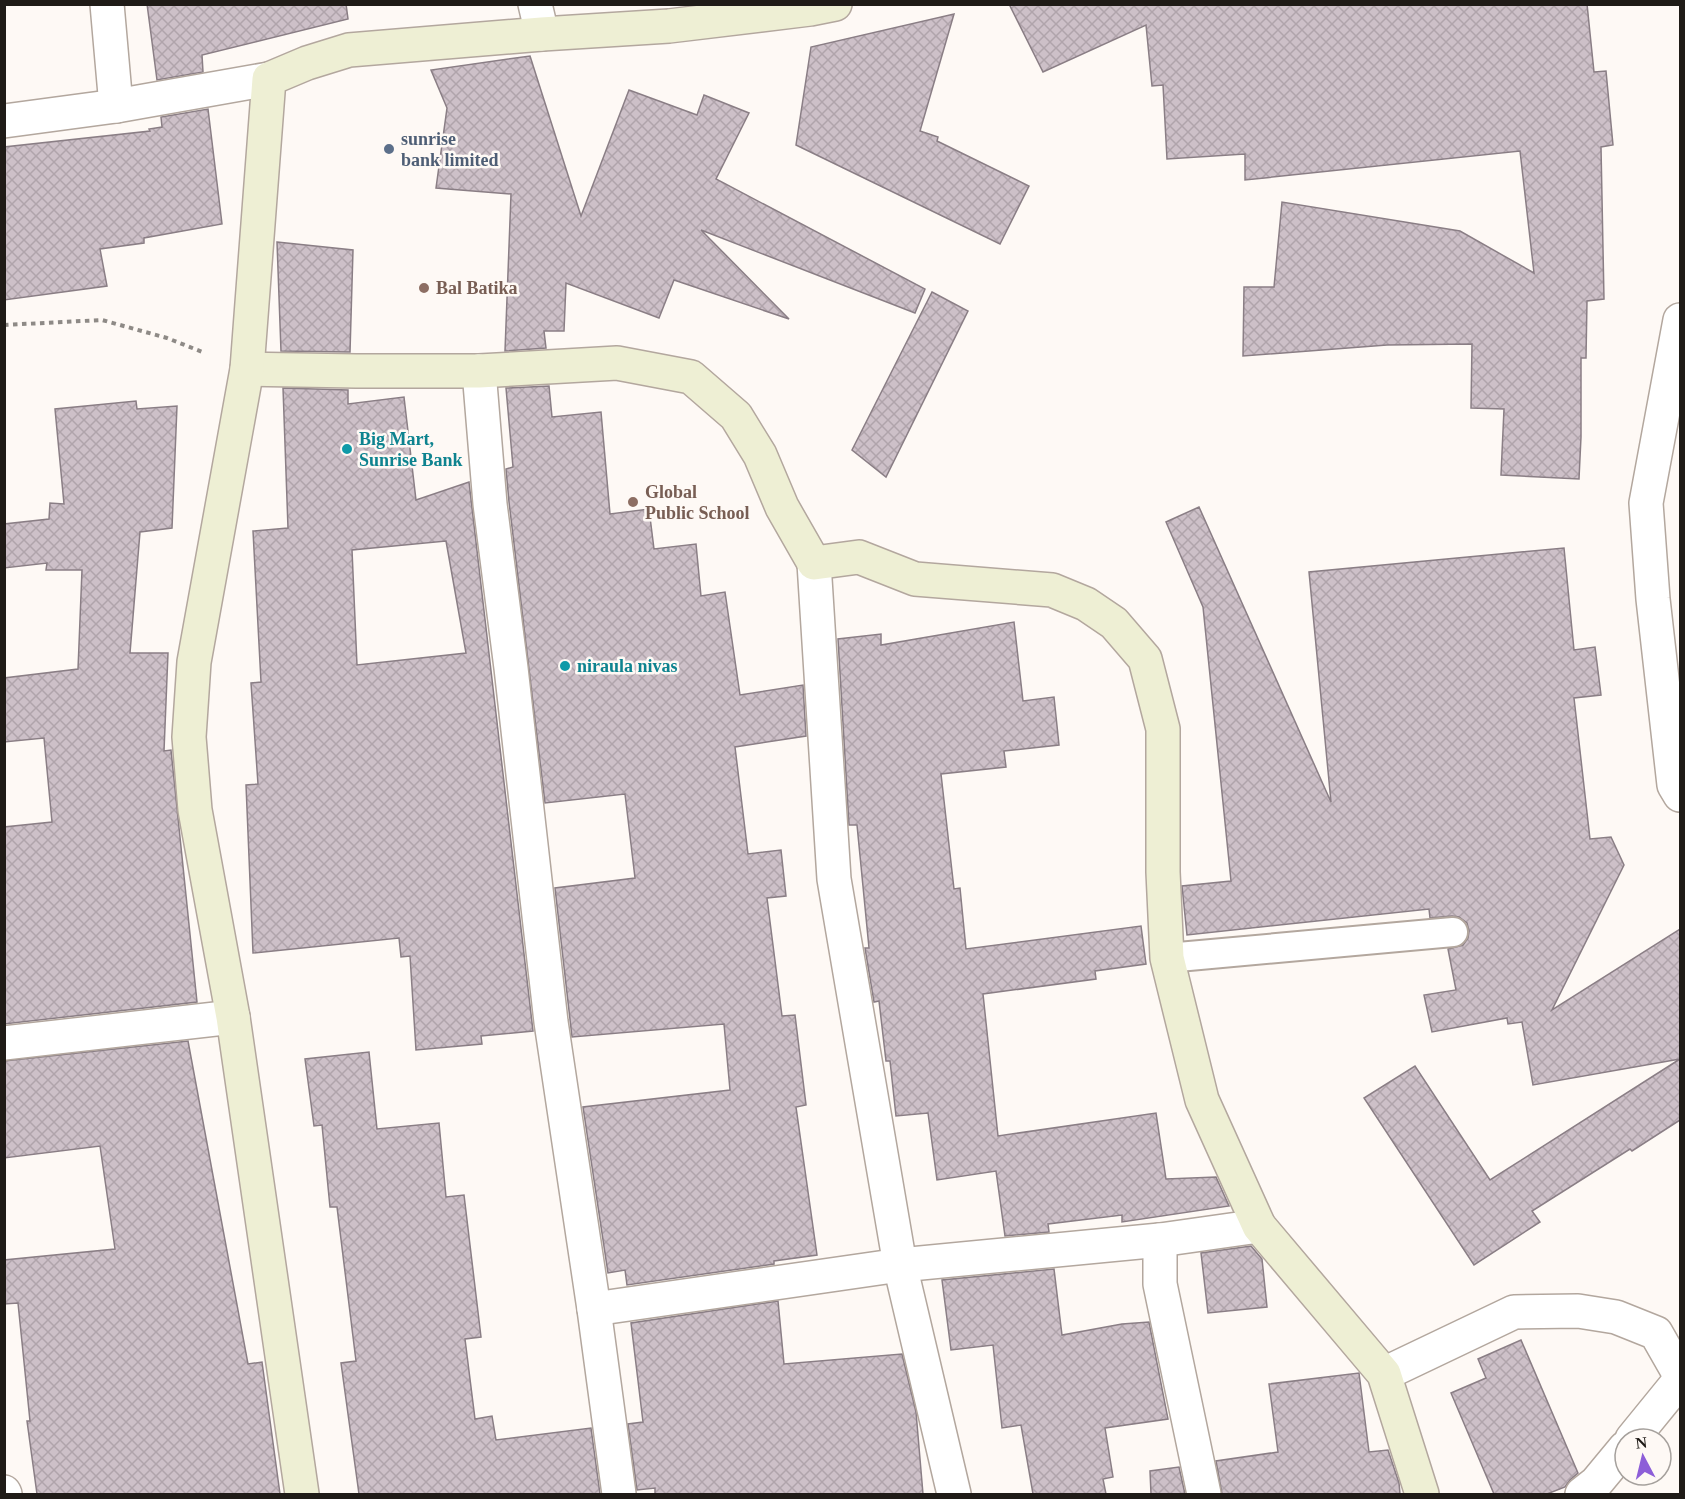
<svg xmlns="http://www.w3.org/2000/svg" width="1685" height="1499" font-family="Georgia,serif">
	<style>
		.building { fill: url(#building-cross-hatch); stroke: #8a7e85; stroke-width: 1.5; fill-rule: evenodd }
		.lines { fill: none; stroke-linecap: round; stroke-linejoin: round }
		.lane-casing { stroke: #b3a79e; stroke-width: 32 }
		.street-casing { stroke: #b3a79e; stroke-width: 36 }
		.secondary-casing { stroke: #b3a79e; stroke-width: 36 }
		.path { stroke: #8e8a86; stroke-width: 4; stroke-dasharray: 4.5 4.5; stroke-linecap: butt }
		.lane { stroke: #fff; stroke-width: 28 }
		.street { stroke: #fff; stroke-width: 33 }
		.secondary { stroke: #eeefd4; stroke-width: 33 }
		.service-dot { fill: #5c6f8a; stroke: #fef9f5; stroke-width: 2 }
		.education-dot { fill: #8d6e63; stroke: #fef9f5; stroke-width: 2 }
		.culture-dot { fill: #0f9aa8; stroke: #fef9f5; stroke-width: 2 }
		.labels { text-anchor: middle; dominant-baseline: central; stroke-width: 5; stroke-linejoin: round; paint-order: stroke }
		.service-label { font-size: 18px; font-weight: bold; fill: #4e5e75; stroke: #fef9f5; text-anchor: start }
		.education-label { font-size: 18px; font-weight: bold; fill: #785e54; stroke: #fef9f5; text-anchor: start }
		.culture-label { font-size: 18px; font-weight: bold; fill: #0d838f; stroke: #fef9f5; text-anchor: start }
	</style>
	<defs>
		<pattern id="building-cross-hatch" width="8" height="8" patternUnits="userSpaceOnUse" patternTransform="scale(1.5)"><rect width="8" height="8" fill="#cdc0c8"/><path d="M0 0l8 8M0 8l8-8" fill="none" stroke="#b0a4ab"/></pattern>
	</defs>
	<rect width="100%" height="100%" fill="#fef9f5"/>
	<g class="building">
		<path d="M 147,4 L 346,4 L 348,19 L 202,55 L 203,72 L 157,80 Z"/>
		<path d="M 1009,4 L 1587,4 L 1594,72 L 1606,71 L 1613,145 L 1601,147 L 1604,299 L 1587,301 L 1586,358 L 1581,358 L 1581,437 L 1579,479 L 1501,475 L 1504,409 L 1471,408 L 1472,344 L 1387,345 L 1243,356 L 1244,287 L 1274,287 L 1282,202 L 1460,231 L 1534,273 L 1520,151 L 1245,180 L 1245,154 L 1167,159 L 1163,85 L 1152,86 L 1146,25 L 1043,72 Z"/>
		<path d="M 954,14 L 920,131 L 938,137 L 937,141 L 1029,186 L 1000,244 L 796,145 L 811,47 Z"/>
		<path d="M 530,56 L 581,216 L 629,90 L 697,115 L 704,95 L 749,113 L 716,179 L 925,289 L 915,313 L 701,230 L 789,319 L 674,280 L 659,318 L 566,283 L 564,331 L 544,331 L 546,348 L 505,351 L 511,194 L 436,188 L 447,108 L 431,70 Z"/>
		<path d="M 208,109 L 222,224 L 144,238 L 144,243 L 100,249 L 107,286 L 4,300 L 4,147 L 150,131 L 149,129 L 162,127 L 161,117 Z"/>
		<path d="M 277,242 L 353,250 L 350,352 L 281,351 Z"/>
		<path d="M 932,292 L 968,311 L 886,477 L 852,450 Z"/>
		<path d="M 549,386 L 552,417 L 601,412 L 610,514 L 649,509 L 654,549 L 696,544 L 701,596 L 725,592 L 740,695 L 803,685 L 806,736 L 735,747 L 748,854 L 781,850 L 786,896 L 767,898 L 782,1016 L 795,1015 L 806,1105 L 796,1107 L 817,1255 L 774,1261 L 774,1264 L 627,1285 L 625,1270 L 608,1273 L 583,1107 L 730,1090 L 724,1024 L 572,1037 L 555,888 L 635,878 L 625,794 L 545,803 L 509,502 L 506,469 L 513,467 L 506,388 Z"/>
		<path d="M 283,388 L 348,390 L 348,404 L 404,397 L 416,500 L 469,482 L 533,1031 L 481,1036 L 482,1044 L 416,1050 L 410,956 L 401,957 L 399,938 L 253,953 L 246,785 L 258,784 L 251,683 L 261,682 L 253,531 L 288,528 ZM 446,541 L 466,653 L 357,665 L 352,550 Z"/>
		<path d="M 136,401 L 137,409 L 177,406 L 172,528 L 140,532 L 130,653 L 168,653 L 164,751 L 171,750 L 197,1002 L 4,1024 L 4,827 L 52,822 L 44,738 L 4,742 L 4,678 L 78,669 L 82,570 L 46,570 L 47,563 L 4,568 L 4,524 L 49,519 L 50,503 L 64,504 L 55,409 Z"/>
		<path d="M 1199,507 L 1331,802 L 1309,572 L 1564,548 L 1574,650 L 1595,647 L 1601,695 L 1574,698 L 1590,839 L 1611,837 L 1624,865 L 1552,1010 L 1680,929 L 1680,1120 L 1632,1151 L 1630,1149 L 1532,1211 L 1540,1222 L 1474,1265 L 1364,1098 L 1415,1066 L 1490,1180 L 1680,1059 L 1533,1085 L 1522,1022 L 1508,1024 L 1507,1018 L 1432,1032 L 1424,995 L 1456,990 L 1448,949 L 1463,945 L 1468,938 L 1469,931 L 1467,923 L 1459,917 L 1452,916 L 1430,918 L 1429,909 L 1187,935 L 1182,886 L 1231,881 L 1203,607 L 1166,522 Z"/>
		<path d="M 1014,622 L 1023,701 L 1054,697 L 1059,745 L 1004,751 L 1006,767 L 941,774 L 954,889 L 960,888 L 966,949 L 1141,926 L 1146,964 L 1095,971 L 1096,979 L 983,994 L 998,1136 L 1156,1113 L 1166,1179 L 1216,1177 L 1229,1206 L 1122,1222 L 1122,1215 L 1048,1224 L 1049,1232 L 1005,1236 L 996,1171 L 937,1180 L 928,1113 L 896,1116 L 890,1061 L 886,1061 L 879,1001 L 874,1002 L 865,948 L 869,948 L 857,825 L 849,825 L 838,639 L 881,634 L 881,645 Z"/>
		<path d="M 188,1041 L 248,1364 L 262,1362 L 280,1494 L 37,1494 L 27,1421 L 30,1421 L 18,1303 L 4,1304 L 4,1260 L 115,1249 L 100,1146 L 4,1158 L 4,1061 Z"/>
		<path d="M 369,1052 L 377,1129 L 439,1123 L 446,1197 L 464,1195 L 481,1337 L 465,1339 L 475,1419 L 492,1416 L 496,1440 L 591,1428 L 600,1494 L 359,1494 L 341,1363 L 356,1361 L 337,1207 L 330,1207 L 322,1125 L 314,1126 L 305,1059 Z"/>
		<path d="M 1251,1246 L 1262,1259 L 1267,1307 L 1208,1313 L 1201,1253 Z"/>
		<path d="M 1054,1269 L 1062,1335 L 1122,1324 L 1149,1322 L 1168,1419 L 1105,1428 L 1113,1477 L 1103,1479 L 1106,1494 L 1033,1494 L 1021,1425 L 1002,1428 L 993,1345 L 951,1350 L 942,1280 Z"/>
		<path d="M 778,1301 L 784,1364 L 902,1354 L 916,1412 L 923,1494 L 655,1494 L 655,1488 L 637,1490 L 628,1424 L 643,1422 L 631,1323 Z"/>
		<path d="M 1521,1340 L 1578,1473 L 1570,1480 L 1565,1487 L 1547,1494 L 1494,1494 L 1451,1393 L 1486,1378 L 1478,1359 Z"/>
		<path d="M 1359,1373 L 1369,1452 L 1388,1450 L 1399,1483 L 1400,1494 L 1222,1494 L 1216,1461 L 1278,1452 L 1269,1384 Z"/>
		<path d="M 1179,1467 L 1185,1494 L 1151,1494 L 1150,1471 Z"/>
	</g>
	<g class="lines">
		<g class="lane-casing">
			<path id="lane" d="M 1167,958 L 1453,932"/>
		</g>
		<g class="street-casing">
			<g id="street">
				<path d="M 107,4 L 116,106"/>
				<path d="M 535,4 L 542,34"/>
				<path d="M 4,121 L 116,106 L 269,79"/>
				<path d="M 1680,320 L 1646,503 L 1653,599 L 1674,785 L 1680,795"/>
				<path d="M 479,371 L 490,504 L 511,668 L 551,1022 L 594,1309 L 619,1494"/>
				<path d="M 814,563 L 834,879 L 900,1265 L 954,1494"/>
				<path d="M 4,1043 L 233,1017"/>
				<path d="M 1160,1240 L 1160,1284 L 1204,1494"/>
				<path d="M 594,1309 L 900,1265 L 1160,1240 L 1259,1226"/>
				<path d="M 1384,1374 L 1514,1312 L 1578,1311 L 1616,1317 L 1656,1333 L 1680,1375"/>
				<path d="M 1632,1439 L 1680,1380"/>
				<path d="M 4,1492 L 5,1494"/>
				<path d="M 1582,1494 L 1596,1483 L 1625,1448"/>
			</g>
		</g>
		<g class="secondary-casing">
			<g id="secondary">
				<path d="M 247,369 L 356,371 L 479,371 L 617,363 L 691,377 L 736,416 L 760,455 L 782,507 L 814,563 L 859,557 L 915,579 L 1052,590 L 1086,604 L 1114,623 L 1145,659 L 1163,729 L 1163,872 L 1167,958 L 1202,1100 L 1259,1226 L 1384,1374 L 1422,1494"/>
				<path d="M 302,1494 L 233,1017 L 195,810 L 189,737 L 194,662 L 247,369 L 269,79 L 307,63 L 349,50 L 542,34 L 669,26 L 810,9 L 835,4"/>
			</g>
		</g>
		<path class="path" d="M 4,325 L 102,320 L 167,338 L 205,353"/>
		<use href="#lane" class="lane"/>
		<use href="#street" class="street"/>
		<use href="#secondary" class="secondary"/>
	</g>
	<circle class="service-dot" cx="389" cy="149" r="6"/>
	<g class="education-dot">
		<circle cx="424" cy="288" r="6"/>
		<circle cx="633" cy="502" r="6"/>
	</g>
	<g class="culture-dot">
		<circle cx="347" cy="449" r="6"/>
		<circle cx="565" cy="666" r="6"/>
	</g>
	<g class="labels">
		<g class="service-label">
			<text x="401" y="139">sunrise<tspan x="401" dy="21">bank limited</tspan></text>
		</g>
		<g class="education-label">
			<text x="436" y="288">Bal Batika</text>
			<text x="645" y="492">Global<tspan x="645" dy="21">Public School</tspan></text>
		</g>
		<g class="culture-label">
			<text x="359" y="439">Big Mart,<tspan x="359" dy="21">Sunrise Bank</tspan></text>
			<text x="577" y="666">niraula nivas</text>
		</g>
	</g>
	<rect width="1685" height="1499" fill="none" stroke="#1f1b17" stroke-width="12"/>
	<g transform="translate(1643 1457) rotate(353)"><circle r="28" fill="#fef9f5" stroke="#a5a09c" stroke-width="1.5"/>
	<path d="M0-4.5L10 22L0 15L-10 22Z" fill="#8d5ed8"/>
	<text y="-9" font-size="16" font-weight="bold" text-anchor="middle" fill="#1f1b17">N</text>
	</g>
</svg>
